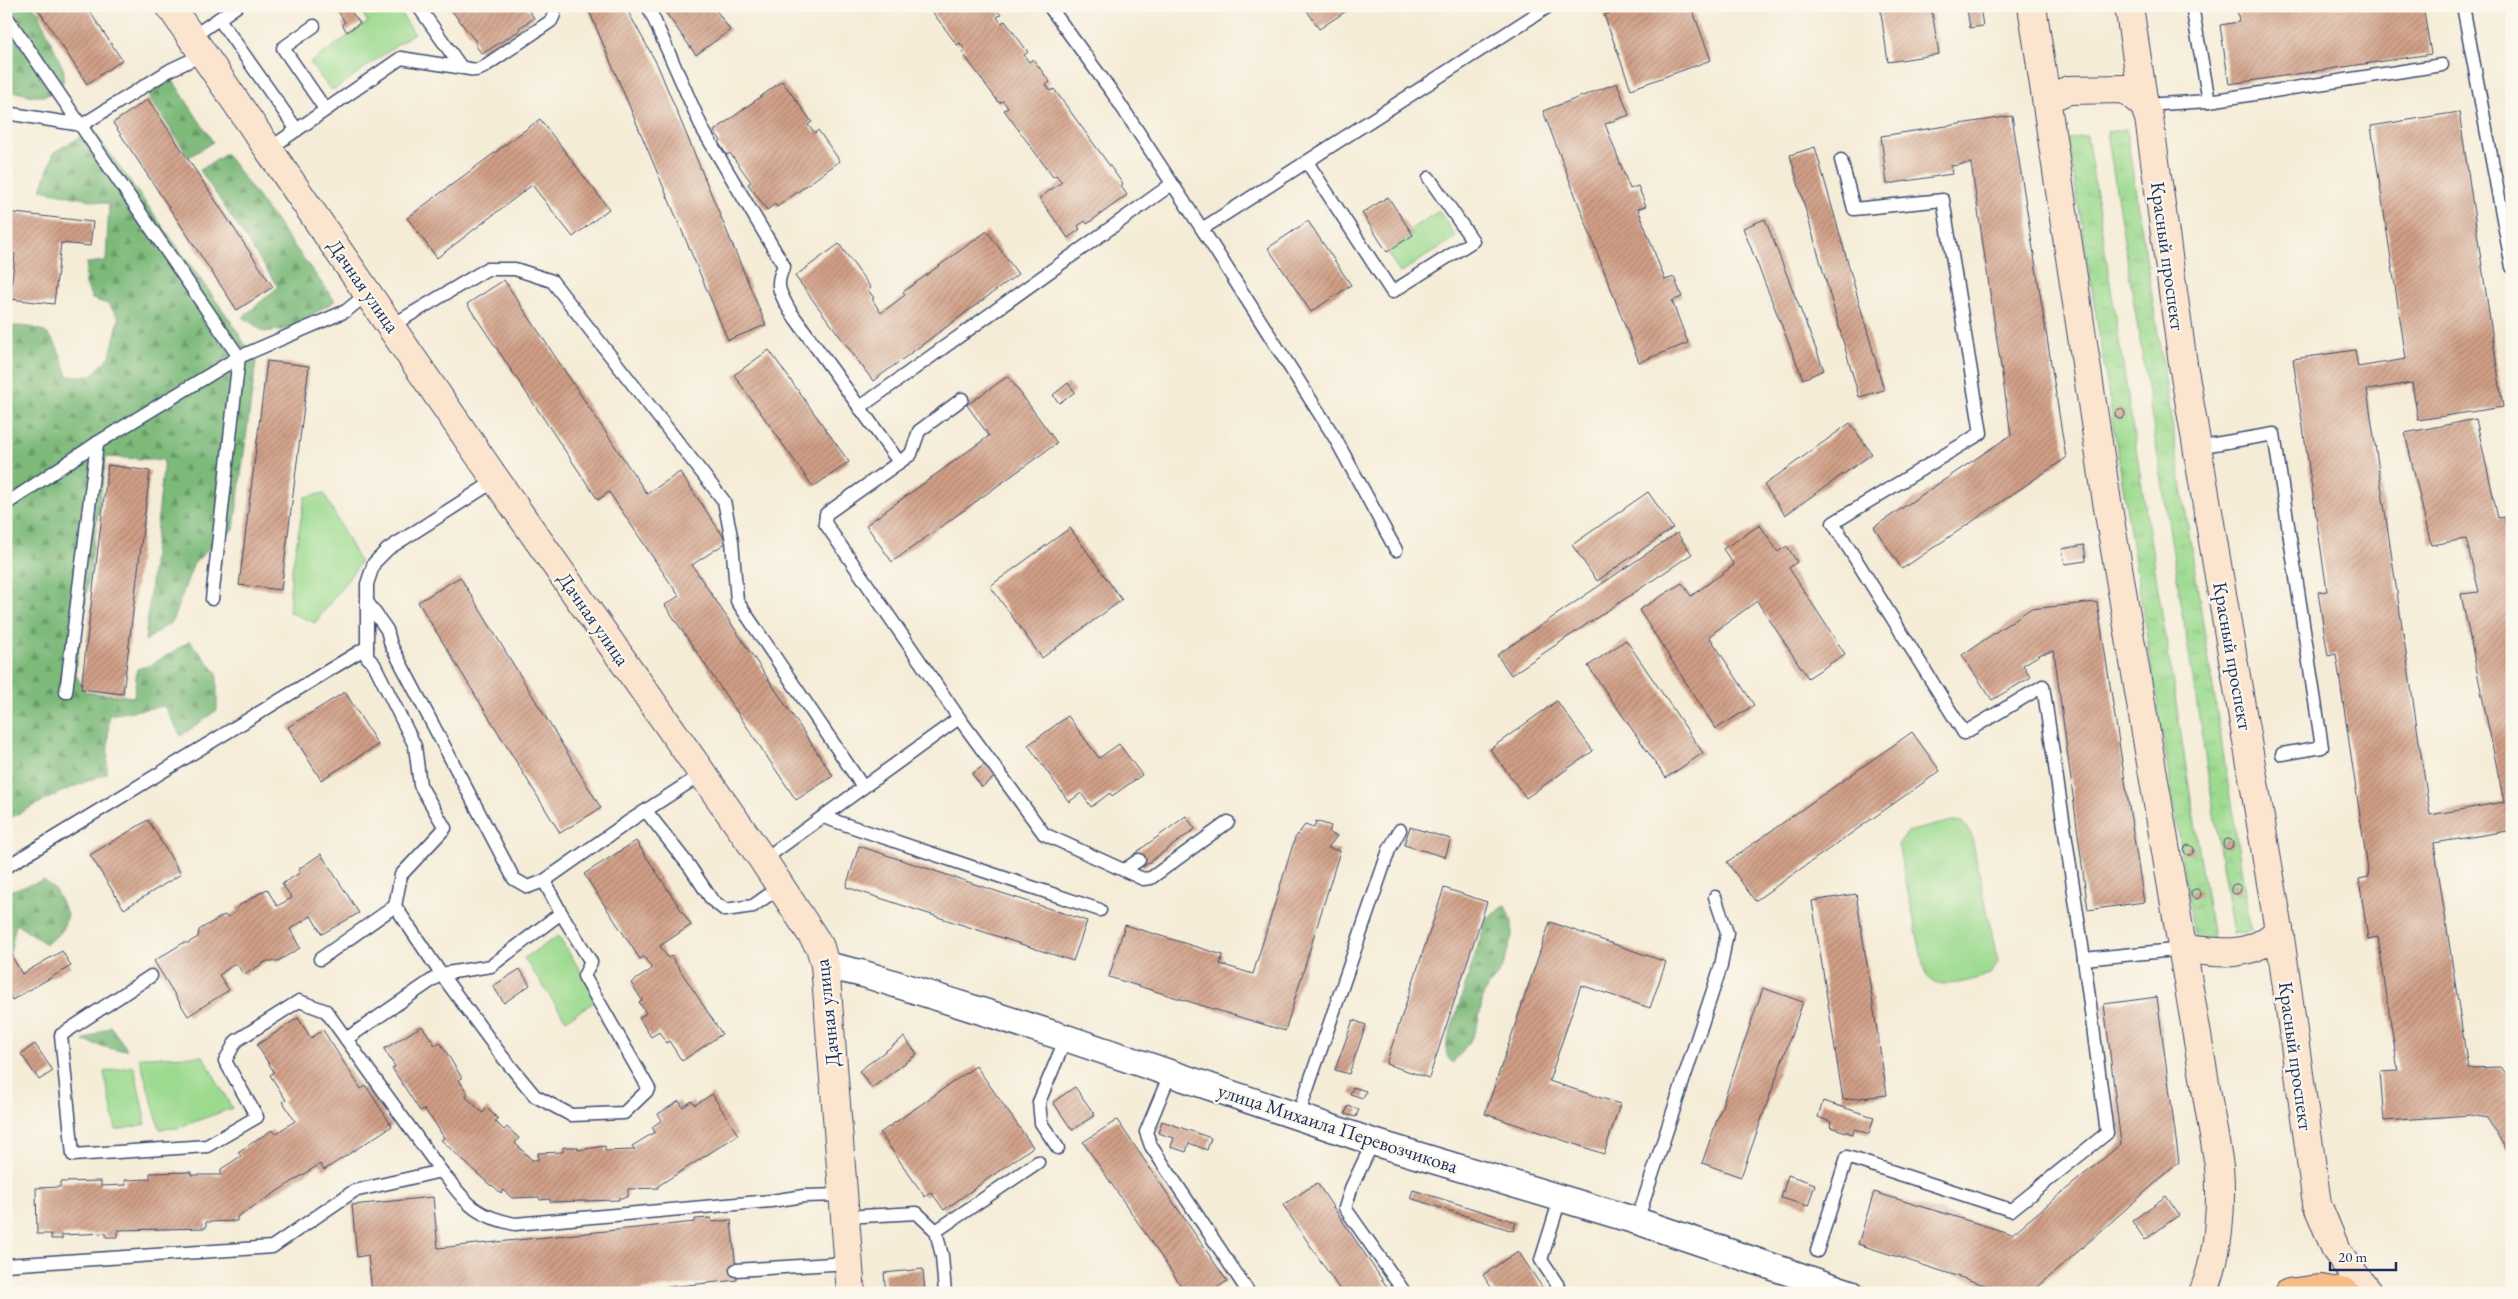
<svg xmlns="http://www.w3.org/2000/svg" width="2518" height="1299" font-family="'EB Garamond',serif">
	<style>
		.grass { fill: url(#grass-tufts); stroke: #5c8476 }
		.forest { fill: url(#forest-firs); stroke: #4c746c }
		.park { fill: #9cda8f; stroke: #5c8476 }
		.building { fill: url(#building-hatch) }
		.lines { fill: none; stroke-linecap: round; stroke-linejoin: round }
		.lane-casing { stroke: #3c4b70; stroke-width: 15 }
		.street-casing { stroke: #3c4b70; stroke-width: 29 }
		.secondary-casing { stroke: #3c4b70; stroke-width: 30 }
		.primary-casing { stroke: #3c4b70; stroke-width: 30 }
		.lane { stroke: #fff; stroke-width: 12 }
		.street { stroke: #fff; stroke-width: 26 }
		.secondary { stroke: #fce5cf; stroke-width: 28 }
		.primary { stroke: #f7bd88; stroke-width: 28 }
		.labels { text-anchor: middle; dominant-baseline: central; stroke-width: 4.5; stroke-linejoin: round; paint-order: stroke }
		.street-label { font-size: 20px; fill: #1b2f5e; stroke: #fbf7ec }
	</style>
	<defs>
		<pattern id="grass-tufts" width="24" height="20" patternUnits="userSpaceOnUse" patternTransform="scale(1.25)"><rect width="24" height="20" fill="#9cda8f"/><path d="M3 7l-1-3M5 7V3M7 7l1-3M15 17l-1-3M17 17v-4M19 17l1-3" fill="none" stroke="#86bb7e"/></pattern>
		<pattern id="forest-firs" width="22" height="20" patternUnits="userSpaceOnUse" patternTransform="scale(1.25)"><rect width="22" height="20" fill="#7dba7a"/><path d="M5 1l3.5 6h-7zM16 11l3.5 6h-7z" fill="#669867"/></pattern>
		<pattern id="building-hatch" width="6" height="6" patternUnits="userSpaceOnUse" patternTransform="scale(1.25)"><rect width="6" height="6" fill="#d19f86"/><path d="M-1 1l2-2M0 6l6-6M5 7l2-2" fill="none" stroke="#a98271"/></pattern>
	</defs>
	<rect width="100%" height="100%" fill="#fbf7ec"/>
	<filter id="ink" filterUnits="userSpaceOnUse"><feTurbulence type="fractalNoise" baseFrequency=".02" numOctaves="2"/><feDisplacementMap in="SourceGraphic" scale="10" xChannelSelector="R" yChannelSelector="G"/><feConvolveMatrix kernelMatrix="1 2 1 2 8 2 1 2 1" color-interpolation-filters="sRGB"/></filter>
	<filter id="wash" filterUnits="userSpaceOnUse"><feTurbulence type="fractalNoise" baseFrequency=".0096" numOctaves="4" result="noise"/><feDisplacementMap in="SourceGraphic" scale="20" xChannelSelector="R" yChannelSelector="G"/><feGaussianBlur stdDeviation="1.12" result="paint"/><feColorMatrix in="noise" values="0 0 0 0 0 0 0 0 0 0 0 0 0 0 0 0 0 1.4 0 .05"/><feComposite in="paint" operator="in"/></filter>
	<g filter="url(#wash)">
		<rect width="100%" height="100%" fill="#f5ecd7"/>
		<g class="grass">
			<path d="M 2126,129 L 2251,931 L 2233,934 L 2107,132 Z"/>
			<path d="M 2087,136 L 2213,939 L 2195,942 L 2068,139 Z"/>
		</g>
		<g class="forest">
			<path d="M 6,6 L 33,6 L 38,12 L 64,71 L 63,82 L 56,91 L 45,96 L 33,96 L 12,91 L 6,94 Z"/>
			<path d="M 170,76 L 213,142 L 189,157 L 146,92 Z"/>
			<path d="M 93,130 L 232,323 L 256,362 L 234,529 L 208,549 L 193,565 L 172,622 L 145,641 L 164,460 L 106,457 L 75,673 L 85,692 L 134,697 L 137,669 L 151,665 L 190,641 L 217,673 L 217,710 L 181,736 L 164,706 L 109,715 L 107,773 L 59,793 L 6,820 L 6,326 C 52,325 54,336 68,376 L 91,376 L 110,356 L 119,318 L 108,304 L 92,299 L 85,281 L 87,263 L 106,261 L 109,204 L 41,190 L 54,152 Z"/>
			<path d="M 226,154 L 335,301 L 288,329 L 264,332 L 243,317 L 278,287 L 200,170 Z"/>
			<path d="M 44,880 L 55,890 L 68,915 L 61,932 L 46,944 L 16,924 L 6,974 L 6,892 Z"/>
			<path d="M 1505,906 L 1512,922 L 1512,936 L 1503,967 L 1484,993 L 1477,1027 L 1470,1041 L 1453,1063 C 1445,1057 1446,1051 1447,1042 L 1487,918 Z"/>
			<path d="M 110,1026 L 127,1049 L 116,1050 L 83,1041 Z"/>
		</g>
		<g class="park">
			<path d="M 357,6 L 396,6 L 414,33 L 335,89 L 330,89 L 310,63 L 368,22 Z"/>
			<path d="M 1439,211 L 1456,237 L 1400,273 L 1387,252 L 1413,235 L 1409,230 Z"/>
			<path d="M 324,493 L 360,563 L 315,623 L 289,612 L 291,574 L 305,497 Z"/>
			<path d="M 1952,821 L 1962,822 L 1971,834 L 1998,962 L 1990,974 C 1973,980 1933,994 1925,972 L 1898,845 L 1907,832 Z"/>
			<path d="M 558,936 L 599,999 L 566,1020 L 524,958 Z"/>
			<path d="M 203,1056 L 232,1108 L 177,1128 L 160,1129 L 139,1057 Z"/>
			<path d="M 134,1066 L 146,1124 L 116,1130 L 104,1072 Z"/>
		</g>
		<g id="blocks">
			<g class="building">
				<path d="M 36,6 L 86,6 L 122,60 L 87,84 Z"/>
				<path d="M 342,6 L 347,6 L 360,23 L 347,32 L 342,24 L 345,22 L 337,10 Z"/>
				<path d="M 448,6 L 526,6 L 534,18 L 519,28 L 520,30 L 482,54 L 475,45 L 477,43 Z"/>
				<path d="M 587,6 L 625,6 L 657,64 L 766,325 L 728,340 Z"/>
				<path d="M 661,6 L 722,6 L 716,10 L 730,30 L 696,55 Z"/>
				<path d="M 928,6 L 994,6 L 1001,15 L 997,17 L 1001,23 L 1005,21 L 1028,52 L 1024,55 L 1029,62 L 1033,59 L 1050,82 L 1046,85 L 1051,91 L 1054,89 L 1123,184 L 1121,186 L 1127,195 L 1087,224 L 1085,221 L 1078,226 L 1080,229 L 1068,238 L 1039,198 L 1062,182 L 1056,175 L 1053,177 L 1004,110 L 1008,108 L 1003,101 L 999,103 L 962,52 L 965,50 L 960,43 L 957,45 Z"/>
				<path d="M 1304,6 L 1354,6 L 1319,29 Z"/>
				<path d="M 1627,6 L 1691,6 L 1711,60 L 1631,89 L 1604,15 Z"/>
				<path d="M 1880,6 L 1931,6 L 1939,54 L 1888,62 Z"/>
				<path d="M 2237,6 L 2423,6 L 2431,54 L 2229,84 L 2220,25 L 2239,22 Z"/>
				<path d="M 1980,7 L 1983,26 L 1970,28 L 1967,9 Z"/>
				<path d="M 782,81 L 812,122 L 808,125 L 815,133 L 818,130 L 840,161 L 777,207 L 775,204 L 767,210 L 748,184 L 751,182 L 730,153 L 727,155 L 718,143 L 721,141 L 714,131 Z"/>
				<path d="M 1617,83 L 1629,115 L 1605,124 L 1630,189 L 1638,186 L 1646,206 L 1638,209 L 1665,280 L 1674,277 L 1682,297 L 1672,301 L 1688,343 L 1639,362 L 1543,111 Z"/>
				<path d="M 148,99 L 273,287 L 237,310 L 113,123 Z"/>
				<path d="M 2459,112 L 2503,407 L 2418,420 L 2412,383 L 2367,390 L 2430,815 L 2504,802 L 2461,594 L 2479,592 L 2466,539 L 2431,545 L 2405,433 L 2476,419 L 2498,518 L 2504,517 L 2512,553 L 2512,843 L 2508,831 L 2434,843 L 2468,1068 L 2500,1067 L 2512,1079 L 2512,1159 L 2487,1118 L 2470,1115 L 2384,1121 L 2380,1072 L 2398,1071 L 2378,937 L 2368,939 L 2359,879 L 2369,877 L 2336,654 L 2328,656 L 2318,592 L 2327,591 L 2293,359 L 2355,350 L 2358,367 L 2406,359 L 2371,126 Z"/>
				<path d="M 2012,116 L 2066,458 L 1902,569 L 1874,527 L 2011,435 L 1971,163 L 1951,166 L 1952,174 L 1887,184 L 1881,136 Z"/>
				<path d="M 540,119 L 609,209 L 573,237 L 532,185 L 437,258 L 407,218 Z"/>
				<path d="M 1815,147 L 1884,390 L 1859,397 L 1790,155 Z"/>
				<path d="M 1388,197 L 1413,235 L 1387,252 L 1362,213 Z"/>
				<path d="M 6,212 L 93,222 L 90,246 L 61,243 L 54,304 L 10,299 L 15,254 L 6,253 Z"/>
				<path d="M 1765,219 L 1824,370 L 1803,379 L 1743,228 Z"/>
				<path d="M 1308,221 L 1351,285 L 1311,312 L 1268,248 Z"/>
				<path d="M 987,231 L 1018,274 L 873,381 L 795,276 L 839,244 L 871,288 L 868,290 L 874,298 L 872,299 L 881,313 L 905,295 L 903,292 Z"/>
				<path d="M 504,280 L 647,494 L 680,472 L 727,542 L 692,565 L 833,776 L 796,800 L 665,605 L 679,596 L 609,492 L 598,500 L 467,304 Z"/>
				<path d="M 769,350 L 849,462 L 813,487 L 734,375 Z"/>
				<path d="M 267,361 L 309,366 L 281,590 L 239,585 Z"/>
				<path d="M 1008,376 L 1057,443 L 892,562 L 866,525 L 989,436 L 967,405 Z"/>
				<path d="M 1068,383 L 1075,392 L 1059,403 L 1053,395 Z"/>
				<circle cx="2120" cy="414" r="5"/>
				<path d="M 1850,423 L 1872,454 L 1785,515 L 1764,485 Z"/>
				<path d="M 108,465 L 150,471 L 123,694 L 81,689 Z"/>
				<path d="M 1648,492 L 1673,528 L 1597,581 L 1572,545 Z"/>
				<path d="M 1760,525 L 1778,552 L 1787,546 L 1797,562 L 1789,568 L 1845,654 L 1808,678 L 1757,601 L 1709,636 L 1754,705 L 1716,729 L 1639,610 L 1682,583 L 1691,596 L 1734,565 L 1723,549 Z"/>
				<path d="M 1070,528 L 1122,600 L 1042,658 L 990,586 Z"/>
				<path d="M 1677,533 L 1692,554 L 1511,675 L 1497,655 Z"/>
				<path d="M 2084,545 L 2086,561 L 2065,564 L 2062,549 Z"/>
				<path d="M 460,577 L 601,808 L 560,833 L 418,602 Z"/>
				<path d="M 2097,602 L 2144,902 L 2088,910 L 2054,651 L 2041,654 L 2023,665 L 2031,677 L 1992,700 L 1962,655 L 2030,609 Z"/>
				<path d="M 1626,640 L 1703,753 L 1666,778 L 1588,666 Z"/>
				<path d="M 345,692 L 378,745 L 321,780 L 288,727 Z"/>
				<path d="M 1557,701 L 1593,751 L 1526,798 L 1490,749 Z"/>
				<path d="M 1068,716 L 1099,758 L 1119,744 L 1142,775 L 1112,796 L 1110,793 L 1091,807 L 1081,793 L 1069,802 L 1028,745 Z"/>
				<path d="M 1912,732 L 1940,771 L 1755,901 L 1727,862 Z"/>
				<path d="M 987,763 L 996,776 L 982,787 L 972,774 Z"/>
				<path d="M 1186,816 L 1195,829 L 1143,867 L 1134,854 Z"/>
				<path d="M 148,820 L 181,874 L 124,909 L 90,855 Z"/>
				<path d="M 1316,821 L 1331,826 L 1329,833 L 1337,836 L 1328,848 L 1340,851 L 1285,1031 L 1109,977 L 1125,925 L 1223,955 L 1220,964 L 1253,974 L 1295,838 L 1305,825 L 1314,828 Z"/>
				<path d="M 1410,827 L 1451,839 L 1445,857 L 1404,845 Z"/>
				<circle cx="2228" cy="844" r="5"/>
				<path d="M 636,841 L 691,925 L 660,946 L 668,958 L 671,956 L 722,1034 L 682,1061 L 669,1041 L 666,1043 L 659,1032 L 651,1037 L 639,1018 L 646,1013 L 639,1002 L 642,1000 L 631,983 L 652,969 L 644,957 L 640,959 L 584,874 Z"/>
				<circle cx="2189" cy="850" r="5"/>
				<path d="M 859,846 L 1087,921 L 1073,961 L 846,887 Z"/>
				<path d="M 321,854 L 359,913 L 322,934 L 311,916 L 290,929 L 300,948 L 278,961 L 267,961 L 244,975 L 236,963 L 219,975 L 229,990 L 188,1016 L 154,961 L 183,943 L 188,943 L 198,937 L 199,930 L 224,915 L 228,917 L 237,911 L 237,907 L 267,889 L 277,906 L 292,898 L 282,884 L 298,874 L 300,868 Z"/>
				<circle cx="2236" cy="889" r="5"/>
				<path d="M 1444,888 L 1487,902 L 1429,1078 L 1386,1064 Z"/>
				<circle cx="2196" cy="894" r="5"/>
				<path d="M 1856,894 L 1887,1095 L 1843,1100 L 1812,901 Z"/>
				<path d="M 1550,922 L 1666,962 L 1650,1008 L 1581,985 L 1549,1081 L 1620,1104 L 1604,1154 L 1485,1114 Z"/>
				<path d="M 62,951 L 71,966 L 12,1000 L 6,990 L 6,955 L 10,953 L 22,974 Z"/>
				<path d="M 520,969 L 530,985 L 504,1003 L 493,986 Z"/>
				<path d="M 1763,988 L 1803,1002 L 1741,1177 L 1702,1163 Z"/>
				<path d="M 2157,997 L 2179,1162 L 2031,1293 L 2009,1293 L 1858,1244 L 1874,1192 L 2012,1234 L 2121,1144 L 2104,1004 Z"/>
				<path d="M 298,1018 L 311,1038 L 323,1030 L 361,1089 L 366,1086 L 392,1126 L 324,1170 L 320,1164 L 237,1217 L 237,1221 L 206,1222 L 206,1228 L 118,1230 L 118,1237 L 106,1237 L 106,1233 L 62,1235 L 62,1239 L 51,1239 L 51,1234 L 37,1234 L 36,1188 L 60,1187 L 60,1182 L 101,1181 L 101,1186 L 126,1185 L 125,1180 L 150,1179 L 150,1173 L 191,1172 L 191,1175 L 221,1175 L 221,1169 L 241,1156 L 238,1152 L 272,1130 L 275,1134 L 295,1121 L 283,1102 L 286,1100 L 270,1075 L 274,1072 L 257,1045 Z"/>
				<path d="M 1353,1020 L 1366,1025 L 1349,1074 L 1335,1070 Z"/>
				<path d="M 422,1026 L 435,1045 L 440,1042 L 462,1078 L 459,1080 L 468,1094 L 465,1096 L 483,1113 L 487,1108 L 498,1119 L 495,1121 L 504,1130 L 507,1127 L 519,1138 L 515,1143 L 532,1160 L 538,1160 L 538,1153 L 563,1152 L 563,1147 L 578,1147 L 578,1150 L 605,1146 L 605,1151 L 635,1150 L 632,1146 L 655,1132 L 652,1127 L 662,1120 L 658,1114 L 679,1101 L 683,1107 L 692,1101 L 695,1105 L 712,1094 L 738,1135 L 658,1186 L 658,1188 L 628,1189 L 628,1197 L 619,1198 L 619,1200 L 550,1202 L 550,1199 L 540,1200 L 539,1197 L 512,1198 L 503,1190 L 501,1193 L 492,1185 L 491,1186 L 441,1140 L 444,1138 L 435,1123 L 424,1109 L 420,1111 L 392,1068 L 395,1067 L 384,1049 Z"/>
				<path d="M 904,1037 L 917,1054 L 872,1088 L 859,1071 Z"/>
				<path d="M 35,1044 L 53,1071 L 39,1080 L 21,1054 Z"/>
				<path d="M 976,1066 L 1033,1147 L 944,1210 L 931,1192 L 925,1197 L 880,1133 Z"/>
				<path d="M 1075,1087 L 1095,1115 L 1072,1130 L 1053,1102 Z"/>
				<path d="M 1353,1087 L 1366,1091 L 1363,1098 L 1350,1094 Z"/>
				<path d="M 1823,1101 L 1874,1117 L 1869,1134 L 1854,1129 L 1853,1134 L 1830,1127 L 1831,1122 L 1818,1117 Z"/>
				<path d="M 1348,1106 L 1359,1109 L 1356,1117 L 1345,1114 Z"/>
				<path d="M 1117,1120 L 1227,1281 L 1209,1293 L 1186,1293 L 1083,1142 Z"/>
				<path d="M 1162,1121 L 1211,1138 L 1207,1150 L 1189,1143 L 1186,1152 L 1171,1147 L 1174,1138 L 1158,1133 Z"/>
				<path d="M 1788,1175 L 1815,1184 L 1808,1206 L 1781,1198 Z"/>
				<path d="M 1317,1183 L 1391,1293 L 1342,1293 L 1283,1205 Z"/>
				<path d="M 1413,1190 L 1516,1222 L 1513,1231 L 1410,1198 Z"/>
				<path d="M 2166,1196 L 2179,1215 L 2145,1240 L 2132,1221 Z"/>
				<path d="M 433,1197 L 438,1248 L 695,1222 L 695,1219 L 711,1218 L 712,1222 L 731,1220 L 737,1280 L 610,1293 L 372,1293 L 368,1255 L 357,1257 L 352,1205 Z"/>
				<path d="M 1518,1251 L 1546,1293 L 1495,1293 L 1483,1275 Z"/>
				<path d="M 923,1269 L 925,1293 L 886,1293 L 884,1273 Z"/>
			</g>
		</g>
	</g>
	<g filter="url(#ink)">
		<use href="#blocks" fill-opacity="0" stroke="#3c4b70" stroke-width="1"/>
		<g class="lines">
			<g class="lane-casing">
				<g id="lane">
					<path d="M 418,6 L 461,67"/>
					<path d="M 648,6 L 703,130 L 784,266 C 774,286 780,293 790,311 L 899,462"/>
					<path d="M 1049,6 L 1112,92 L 1202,229"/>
					<path d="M 2463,6 L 2512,267"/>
					<path d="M 6,16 L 239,357 L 346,311 L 368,293"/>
					<path d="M 219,19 L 297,130"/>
					<path d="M 314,26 L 283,48 L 325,109"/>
					<path d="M 191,38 L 237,6"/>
					<path d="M 2209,101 L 2442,65"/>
					<path d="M 2144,105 L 2209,101 L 2192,6"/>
					<path d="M 6,113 L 82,125 L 170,70 L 202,55"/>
					<path d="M 269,149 L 401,58 L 476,70 L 482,68 L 551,21 L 554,15 L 553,6"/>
					<path d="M 1307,162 L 1392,292 L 1473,241 L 1429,178"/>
					<path d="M 391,326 L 487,269 L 515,269 L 552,281 L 724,501 L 732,541 L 737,601 L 863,787"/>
					<path d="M 859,408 L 1172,184"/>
					<path d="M 2197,447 L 2274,434 L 2322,747 L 2282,754"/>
					<path d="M 6,504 L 97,443 L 239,357"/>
					<path d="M 1396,550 L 1335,438 L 1202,229 L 1549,6"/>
					<path d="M 212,599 L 239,357"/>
					<path d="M 368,603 L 387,630 L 391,645 L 514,879 L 528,887 L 544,881"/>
					<path d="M 367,647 L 367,657 L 374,664 L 415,746 L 420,785 L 445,828 L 401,875 L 395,906"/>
					<path d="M 66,692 L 97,443"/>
					<path d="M 959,718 L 825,523 L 826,514 L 911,454 L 919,431 L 962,399"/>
					<path d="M 646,811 L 690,867 L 712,900 L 725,910 L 753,906 L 780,887"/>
					<path d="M 823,817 L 1100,910"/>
					<path d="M 763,860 L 959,718 L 1044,834 L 1143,879 L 1151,878 L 1228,822"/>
					<path d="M 6,867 L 367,647 L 367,584 L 374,563 L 388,549 L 496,480"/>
					<path d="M 1124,870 L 1139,860"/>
					<path d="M 561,913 L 591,962 L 584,976 L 649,1089 L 624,1113 L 571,1115 L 535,1096 L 501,1055 L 441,974 L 491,966 Z"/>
					<path d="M 561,913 L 544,881 L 631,820 L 702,774"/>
					<path d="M 320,959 L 395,906 L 441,974 L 346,1039"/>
					<path d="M 2084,959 L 2184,949"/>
					<path d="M 151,976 L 61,1035 L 73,1155 L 207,1146 L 257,1117 L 225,1061 L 236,1041 L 299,1001 L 326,1011 L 441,1171"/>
					<path d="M 1170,1074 L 1146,1132 L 1151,1146 L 1249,1293"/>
					<path d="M 1298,1116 L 1389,850 L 1400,830"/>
					<path d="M 1373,1142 L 1352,1186 L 1345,1208 L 1405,1293"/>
					<path d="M 1058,1148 L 1041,1123 L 1039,1102 L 1066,1038"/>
					<path d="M 1560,1199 L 1541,1260 L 1563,1293"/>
					<path d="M 844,1217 L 917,1213 L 936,1231 L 942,1256 L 945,1293"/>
					<path d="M 1637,1221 L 1721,966 L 1727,933 L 1715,897"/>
					<path d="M 936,1231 L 1038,1162"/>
					<path d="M 1817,1251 L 1847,1157 L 2011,1210 L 2107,1133 L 2084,959 L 2043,686 L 1964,733 L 1833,523 L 1981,433 L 1943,200 L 1854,209 L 1841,160"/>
					<path d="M 6,1265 L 272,1247 L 354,1191 L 441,1171 C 468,1203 471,1215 515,1224 L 771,1201 L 804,1196 L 842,1195"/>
					<path d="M 736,1270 L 848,1263"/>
				</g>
			</g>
			<g class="street-casing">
				<path id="street" d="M 825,965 L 864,974 L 1066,1038 L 1373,1142 L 1637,1221 L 1850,1293"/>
			</g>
			<g class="secondary-casing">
				<g id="secondary">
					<path d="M 170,6 L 496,480 L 763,860 L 820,947 L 825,965 L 851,1293"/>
					<path d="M 2032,6 L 2107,502 L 2219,1166 C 2222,1204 2219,1257 2203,1293"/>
					<path d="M 2129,6 L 2144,105 L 2149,118 L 2183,364 L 2279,930 L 2317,1204 L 2336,1250 L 2368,1293"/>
					<path d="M 2048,98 L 2069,90 L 2125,89 L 2144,105"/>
					<path d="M 2184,949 C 2219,953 2253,959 2279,930"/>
				</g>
			</g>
			<g class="primary-casing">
				<path id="primary" d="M 2289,1293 L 2321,1289 L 2346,1293"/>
			</g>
			<use href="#lane" class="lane"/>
			<use href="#street" class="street"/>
			<use href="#secondary" class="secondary"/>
			<use href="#primary" class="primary"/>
		</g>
	</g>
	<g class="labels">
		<g class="street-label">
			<text transform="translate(2168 256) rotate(82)">Красный проспект</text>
			<text transform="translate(364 286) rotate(55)">Дачная улица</text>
			<text transform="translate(594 619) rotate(55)">Дачная улица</text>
			<text transform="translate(2233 656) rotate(80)">Красный проспект</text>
			<text transform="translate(827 1013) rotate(-96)">Дачная улица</text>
			<text transform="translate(2296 1056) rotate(82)">Красный проспект</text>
			<text transform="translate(1338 1128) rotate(18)">улица Михаила Перевозчикова</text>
		</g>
	</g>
	<rect width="2518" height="1299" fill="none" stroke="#fbf7ec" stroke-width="25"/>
	<path d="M2330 1262v8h66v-8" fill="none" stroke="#1b2f5e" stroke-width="2.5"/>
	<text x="2338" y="1262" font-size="15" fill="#1b2f5e" stroke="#fbf7ec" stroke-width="4" paint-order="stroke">20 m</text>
</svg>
